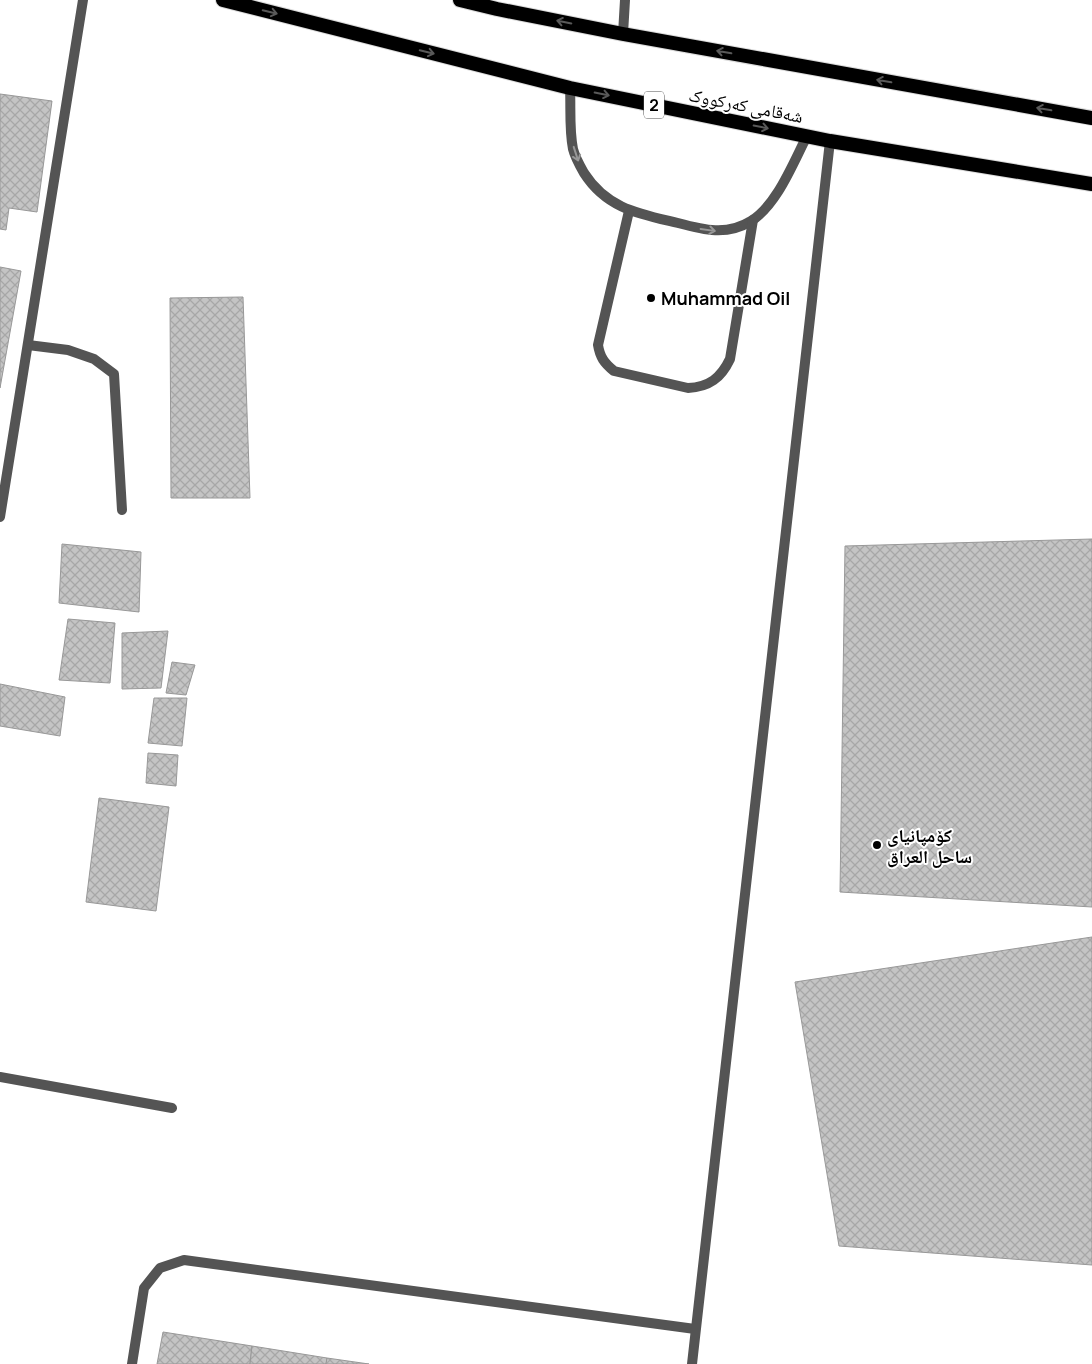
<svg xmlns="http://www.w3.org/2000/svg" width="1092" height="1364" font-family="Manrope,'Noto Naskh Arabic',sans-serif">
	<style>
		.building { fill: url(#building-cross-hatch); stroke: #989898 }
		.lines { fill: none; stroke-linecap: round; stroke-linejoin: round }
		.trunk-casing { stroke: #dbdbdb; stroke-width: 16 }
		.service { stroke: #545454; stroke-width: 10 }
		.minor { stroke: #545454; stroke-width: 10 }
		.trunk { stroke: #000; stroke-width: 14 }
		.oneway { stroke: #595959 }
		.oneway2 { stroke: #989898 }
		.poi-dot { fill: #000; stroke: #fff; stroke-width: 2 }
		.labels { text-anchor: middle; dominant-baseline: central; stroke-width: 4; stroke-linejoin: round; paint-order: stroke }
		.shield { fill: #fff; stroke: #4c4c4c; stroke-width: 1 }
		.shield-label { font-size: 16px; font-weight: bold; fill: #000 }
		.street-label { font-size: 18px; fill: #000; stroke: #fff }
		.poi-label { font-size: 18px; font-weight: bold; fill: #000; stroke: #fff; text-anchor: start }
	</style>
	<defs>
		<pattern id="building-cross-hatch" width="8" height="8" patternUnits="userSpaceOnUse" patternTransform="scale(1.25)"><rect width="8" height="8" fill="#c4c4c4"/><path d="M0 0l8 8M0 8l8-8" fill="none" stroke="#a7a7a7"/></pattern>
	</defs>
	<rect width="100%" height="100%" fill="#fff"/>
	<g class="building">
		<path d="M 0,94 L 52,101 L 37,212 L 9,208 L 6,230 L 0,229 Z"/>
		<path d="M 0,267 L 21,271 L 0,388 Z"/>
		<path d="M 243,297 L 250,498 L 171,498 L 170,298 Z"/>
		<path d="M 1092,539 L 1092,907 L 840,892 L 845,546 Z"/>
		<path d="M 62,544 L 141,552 L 139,612 L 59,603 Z"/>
		<path d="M 68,619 L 115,623 L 110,683 L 59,680 Z"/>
		<path d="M 168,631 L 161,688 L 122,689 L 122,633 Z"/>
		<path d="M 172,662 L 195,665 L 186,695 L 166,693 Z"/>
		<path d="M 0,684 L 65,697 L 60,736 L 0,726 Z"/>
		<path d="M 154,698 L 187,698 L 182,746 L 148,743 Z"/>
		<path d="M 148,753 L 178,755 L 176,786 L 146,783 Z"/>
		<path d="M 99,798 L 169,807 L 156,911 L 86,902 Z"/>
		<path d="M 1092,937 L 1092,1265 L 839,1246 L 795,982 Z"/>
		<path d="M 163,1332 L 252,1346 L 250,1364 L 157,1364 Z"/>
		<path d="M 252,1346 L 327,1358 L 326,1364 L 250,1364 Z"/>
		<path d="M 327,1358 L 369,1364 L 326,1364 Z"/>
	</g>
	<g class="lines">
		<g class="trunk-casing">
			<g id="trunk">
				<path d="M 223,0 L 570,88 L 830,141 L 1092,184"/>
				<path d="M 460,0 L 497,9 L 623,34 L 1092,118"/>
			</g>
		</g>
		<g class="service">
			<path d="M 623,34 L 625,0"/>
			<path d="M 570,88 C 571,108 569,129 573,149 C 575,157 580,166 584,173 C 607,209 640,214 678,223 C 704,230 727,236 751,221 C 777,205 793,163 807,136"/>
			<path d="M 629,211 L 598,345 C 600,357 604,363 614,371 L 688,388 C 709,387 721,378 730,359 L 753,220"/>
			<path d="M 28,345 L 68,350 L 94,359 L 114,374 L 122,510"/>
			<path d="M 0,517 L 83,0"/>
			<path d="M 0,1077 L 172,1108"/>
			<path d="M 132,1364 L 144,1288 L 160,1268 L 184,1260 L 695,1329"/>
		</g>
		<path class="minor" d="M 692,1364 L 830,141"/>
		<use href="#trunk" class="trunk"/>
	</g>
	<defs><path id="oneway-shaft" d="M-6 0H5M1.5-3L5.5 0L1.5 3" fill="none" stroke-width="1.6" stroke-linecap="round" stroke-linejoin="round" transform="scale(1.25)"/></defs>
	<g class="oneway">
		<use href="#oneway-shaft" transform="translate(270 12) rotate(14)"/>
		<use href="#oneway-shaft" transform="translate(564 22) rotate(-169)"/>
		<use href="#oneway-shaft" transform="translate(427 52) rotate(14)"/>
		<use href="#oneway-shaft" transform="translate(724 52) rotate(-170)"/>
		<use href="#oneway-shaft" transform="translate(884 81) rotate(-170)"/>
		<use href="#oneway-shaft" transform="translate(602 94) rotate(11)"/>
		<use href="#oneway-shaft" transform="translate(1044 109) rotate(-170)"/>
		<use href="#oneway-shaft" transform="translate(761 127) rotate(11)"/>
	</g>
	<g class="oneway2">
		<use href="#oneway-shaft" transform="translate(576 154) rotate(72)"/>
		<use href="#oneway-shaft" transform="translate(708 230) rotate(8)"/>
	</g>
	<g class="poi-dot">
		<circle cx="651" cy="298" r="5"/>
		<circle cx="877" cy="845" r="5"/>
	</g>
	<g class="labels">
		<rect class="shield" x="644" y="91.5" width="20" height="27" rx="4"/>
		<g class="shield-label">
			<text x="654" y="105">2</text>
		</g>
		<g class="street-label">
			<text transform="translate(746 105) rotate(11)">شەقامی کەرکووک</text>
		</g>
		<g class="poi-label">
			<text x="661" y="298">Muhammad Oil</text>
			<text x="887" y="835">کۆمپانیای<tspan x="887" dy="21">ساحل العراق</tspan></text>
		</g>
	</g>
</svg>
